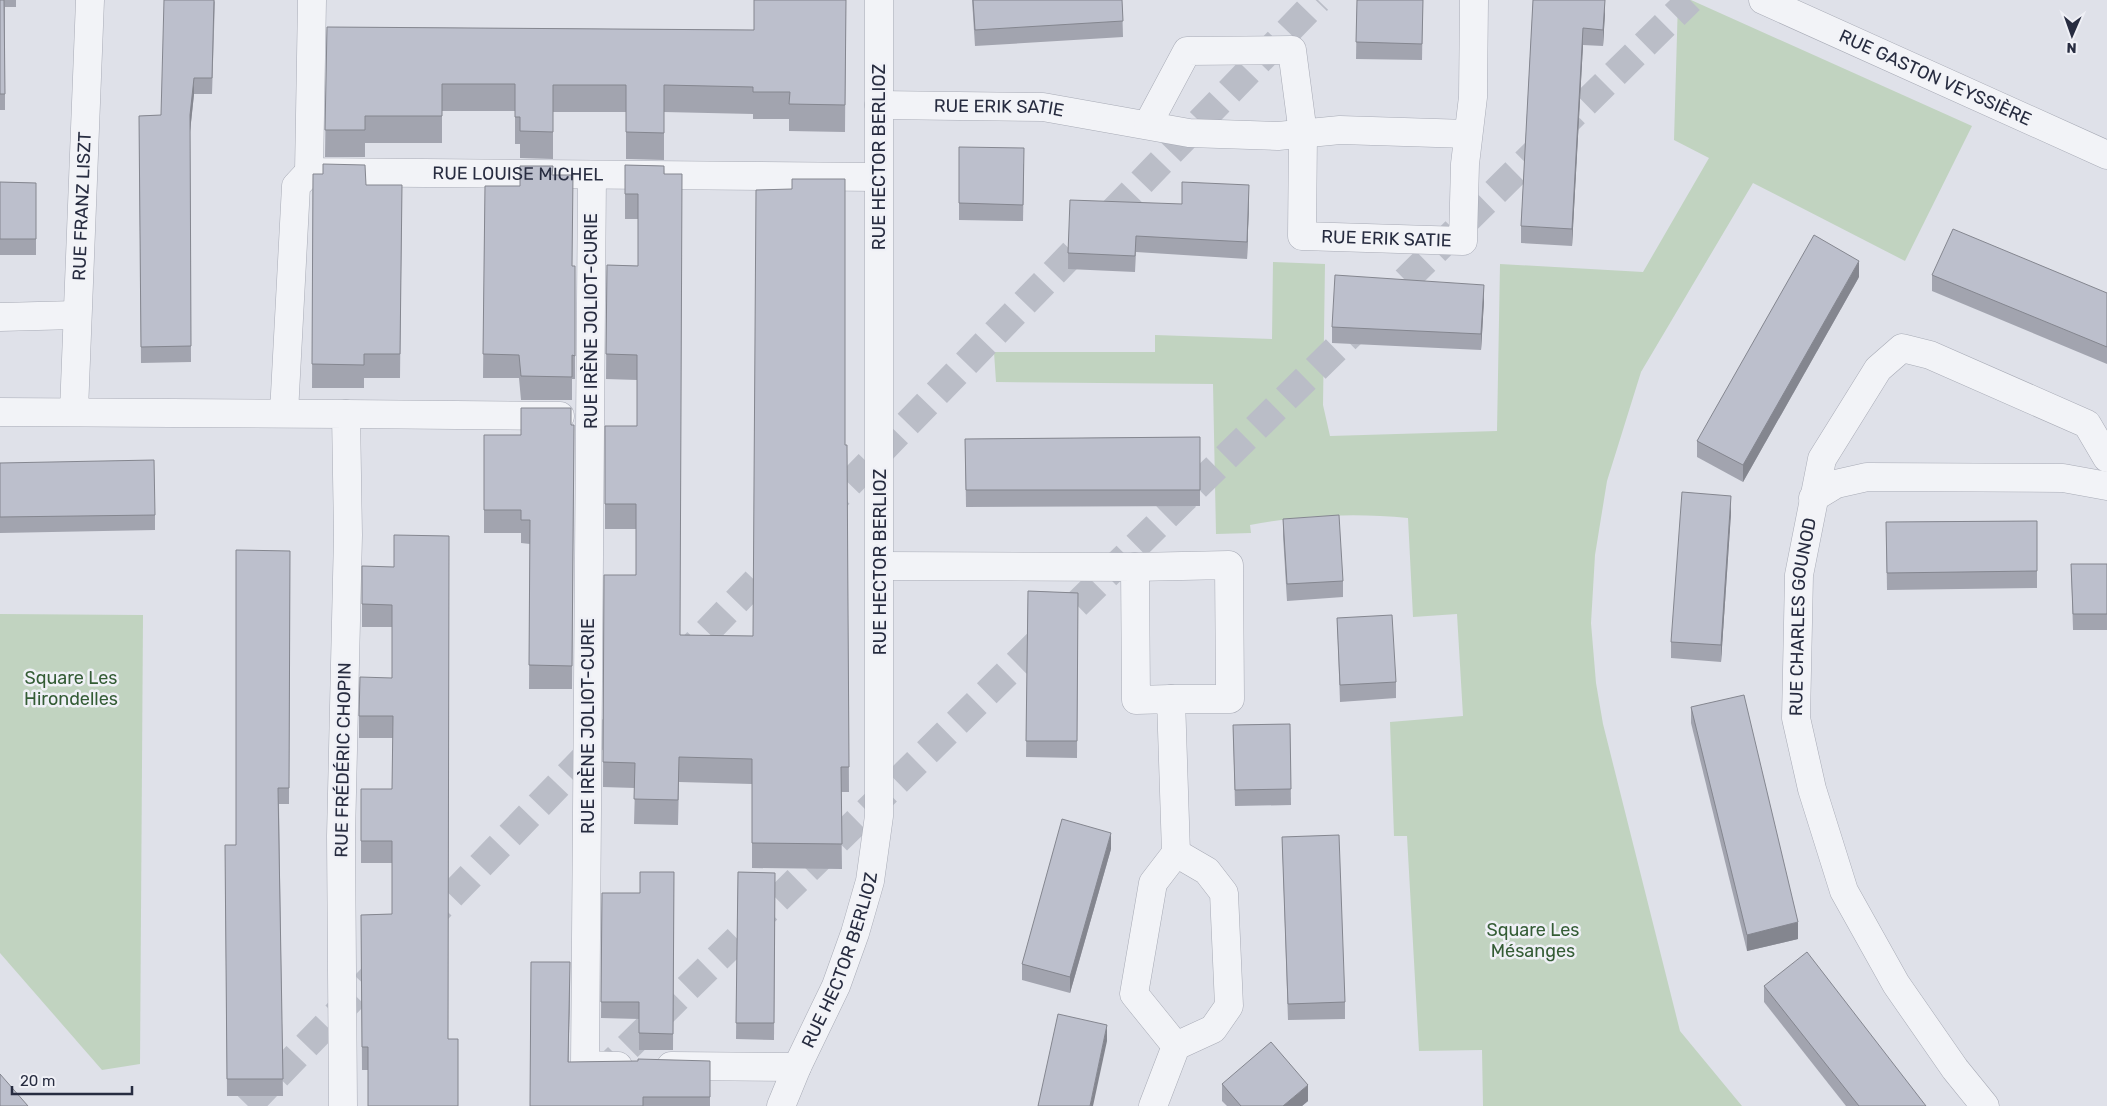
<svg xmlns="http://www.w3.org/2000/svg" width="2107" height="1106" font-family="Rubik,sans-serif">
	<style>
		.green { fill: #c1d3c0 }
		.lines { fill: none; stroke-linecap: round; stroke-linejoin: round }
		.highway-tunnel { stroke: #babdc7; stroke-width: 28; stroke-dasharray: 28 14; stroke-linecap: butt }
		.minor-casing { stroke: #a8abb6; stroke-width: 29 }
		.minor { stroke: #f2f3f7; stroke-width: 28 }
		.wall { fill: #a2a4af }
		.shaded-wall { fill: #84868f }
		.building { fill: #bcbfcc; stroke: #84868f }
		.labels { text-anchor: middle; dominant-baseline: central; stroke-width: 5; stroke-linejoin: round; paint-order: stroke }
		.street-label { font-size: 18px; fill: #272c40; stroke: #eff0f6 }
		.park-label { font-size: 18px; fill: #345c35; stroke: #eff0f6 }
	</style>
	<rect width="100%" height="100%" fill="#dfe1e9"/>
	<g class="green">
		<path d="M 1678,0 L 1691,0 L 1972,126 L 1905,261 L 1753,183 L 1641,372 L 1607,481 L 1595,555 L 1591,623 L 1596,683 L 1603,724 L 1680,1031 L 1742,1106 L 1483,1106 L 1482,1050 L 1419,1051 L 1407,836 L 1394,836 L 1390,722 L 1463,716 L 1457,614 L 1413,617 L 1408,518 C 1355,513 1303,515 1250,525 L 1251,533 L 1216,534 L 1213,384 L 996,382 L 994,352 L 1155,352 L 1155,335 L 1272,339 L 1273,262 L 1325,264 L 1323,405 L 1330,436 L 1497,431 L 1500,264 L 1643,272 L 1709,158 L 1674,140 Z"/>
		<path d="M 0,614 L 143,615 L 140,1064 L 102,1070 L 0,953 Z"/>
	</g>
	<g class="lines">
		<g class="highway-tunnel">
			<path d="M 820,514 L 1318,0"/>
			<path d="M 678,662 L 780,556"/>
			<path d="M 422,926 L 629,712"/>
			<path d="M 248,1106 L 387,962"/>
			<path d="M 568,1106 L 1690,0"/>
		</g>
		<g class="minor-casing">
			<g id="minor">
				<path id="s1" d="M 312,0 L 309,172 L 878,177"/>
				<path id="s2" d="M 1763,0 L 2107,155"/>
				<path id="s3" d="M 879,105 L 1043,107 L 1189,133 L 1278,136 L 1340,130 L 1468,134"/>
				<path id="s4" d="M 1148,124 L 1187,51 L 1292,50 L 1303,134 L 1302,236 L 1463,241 L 1465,164 L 1473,97 L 1474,0"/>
				<path d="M 592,175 L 585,1065 L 618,1066"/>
				<path d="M 0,317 L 76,315"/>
				<path id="s5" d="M 74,411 L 90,0"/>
				<path d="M 0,412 L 346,414 L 348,535 L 341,836 L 343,1106"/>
				<path d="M 284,413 L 296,186 L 309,172"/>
				<path d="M 346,414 L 560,416"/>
				<path d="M 1813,498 L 1836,484 L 1867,477 L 2063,478 L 2107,486"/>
				<path d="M 880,566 L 1135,567 L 1136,700 L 1171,699 L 1176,853 L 1153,883 L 1134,994 L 1176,1046"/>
				<path d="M 1135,567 L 1229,565 L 1230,699 L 1171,699"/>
				<path d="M 671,1066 L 797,1067"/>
				<path id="s6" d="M 781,1106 L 797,1067 L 836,986 L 855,933 L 870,881 L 879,816 L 879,0"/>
				<path d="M 1153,1106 L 1176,1046 L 1213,1029 L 1229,1006 L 1224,893 L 1207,871 L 1176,853"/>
				<path id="s7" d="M 1985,1106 L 1955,1069 L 1896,984 L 1844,891 L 1812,789 L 1796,718 L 1799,575 L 1822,459 L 1878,369 L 1902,348 L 1930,355 L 2087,424 L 2107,458"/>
			</g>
		</g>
		<use href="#minor" class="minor"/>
	</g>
	<g class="wall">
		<path d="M 0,0 L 16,0 L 16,7 L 5,7 L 5,110 L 0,110 Z"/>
		<path d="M 215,0 L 212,94 L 194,94 L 190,131 L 191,362 L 141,363 L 139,116 L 161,115 Z"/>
		<path d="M 846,0 L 845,132 L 789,131 L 789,119 L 753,119 L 753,114 L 664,112 L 664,160 L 626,159 L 626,112 L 553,112 L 553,159 L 520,158 L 520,144 L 515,144 L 515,111 L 442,111 L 442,143 L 365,143 L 365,157 L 325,157 L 327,27 L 754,30 Z"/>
		<path d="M 972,0 L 1122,0 L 1123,37 L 975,46 Z"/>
		<path d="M 1357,0 L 1423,0 L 1422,60 L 1356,59 Z"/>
		<path d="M 1533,0 L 1605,13 L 1603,46 L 1583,45 L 1572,246 L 1521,243 L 1521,226 Z"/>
		<path d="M 959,147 L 1024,164 L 1023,221 L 959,220 Z"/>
		<path d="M 625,165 L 664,166 L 680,635 L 753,636 L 845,445 L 847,445 L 849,792 L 841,792 L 842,869 L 752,868 L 752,784 L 679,782 L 678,825 L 634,824 L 635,788 L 603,787 L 604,575 L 636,575 L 636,529 L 605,529 L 605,426 L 637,426 L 637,380 L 606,379 L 607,265 L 638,266 L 638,219 L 625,219 Z"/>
		<path d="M 313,174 L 366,185 L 402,185 L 400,378 L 364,378 L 364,388 L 312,388 Z"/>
		<path d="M 552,175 L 572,266 L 575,290 L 575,379 L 572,379 L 572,400 L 521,400 L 519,378 L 483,378 L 485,186 L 520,186 Z"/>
		<path d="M 0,182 L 36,183 L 36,255 L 0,255 Z"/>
		<path d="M 1249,202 L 1247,259 L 1136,252 L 1135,272 L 1068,269 L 1068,253 L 1182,204 Z"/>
		<path d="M 1932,275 L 2107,293 L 2107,364 L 1932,291 Z"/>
		<path d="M 1859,277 L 1743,482 L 1697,457 L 1697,441 Z"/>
		<path d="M 1484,301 L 1481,350 L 1332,343 L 1332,327 Z"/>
		<path d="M 571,425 L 574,425 L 572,689 L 529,689 L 530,544 L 521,543 L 521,533 L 484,533 L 484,435 L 521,435 Z"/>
		<path d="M 1200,437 L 1200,506 L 966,507 L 965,439 Z"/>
		<path d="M 0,463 L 155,515 L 155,530 L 0,533 Z"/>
		<path d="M 1731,513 L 1721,662 L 1671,658 L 1671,642 Z"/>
		<path d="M 1283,519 L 1343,581 L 1343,597 L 1287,601 L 1283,536 Z"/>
		<path d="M 2037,521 L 2037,588 L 1887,590 L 1886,522 Z"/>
		<path d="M 290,551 L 289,804 L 279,804 L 283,1096 L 227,1096 L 225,845 L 236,845 Z"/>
		<path d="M 2071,564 L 2107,564 L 2107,630 L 2073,630 Z"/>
		<path d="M 394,567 L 448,1039 L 368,1070 L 362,1070 L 361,915 L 392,914 L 392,863 L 361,863 L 361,789 L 392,789 L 393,738 L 359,738 L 359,716 L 392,678 L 392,627 L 362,627 L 362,604 Z"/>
		<path d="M 1028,591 L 1078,593 L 1077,758 L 1026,757 Z"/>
		<path d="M 1337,618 L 1396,682 L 1396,698 L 1340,702 Z"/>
		<path d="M 1691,707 L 1798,939 L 1747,951 L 1691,723 Z"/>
		<path d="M 1290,724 L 1291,805 L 1235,806 L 1233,725 Z"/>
		<path d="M 1282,837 L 1345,1002 L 1345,1019 L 1288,1020 Z"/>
		<path d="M 1111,849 L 1070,993 L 1022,980 L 1022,964 Z"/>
		<path d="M 674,872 L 673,1050 L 639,1050 L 639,1019 L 601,1018 L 602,893 L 640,893 Z"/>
		<path d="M 738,872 L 775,873 L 774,1040 L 736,1039 Z"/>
		<path d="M 570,984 L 568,1062 L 710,1061 L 710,1106 L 530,1106 Z"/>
		<path d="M 1764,986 L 1926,1106 L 1846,1106 L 1764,1002 Z"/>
		<path d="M 1222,1084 L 1308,1101 L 1302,1106 L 1227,1106 L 1222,1101 Z"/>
	</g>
	<g class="shaded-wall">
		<path d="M 1605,0 L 1605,13 L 1603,46 L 1603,30 Z"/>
		<path d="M 1583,28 L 1583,45 L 1572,246 L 1572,229 Z"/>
		<path d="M 194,78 L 194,94 L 190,132 L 190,115 Z"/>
		<path d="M 1249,185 L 1249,202 L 1247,259 L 1247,242 Z"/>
		<path d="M 1859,261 L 1859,277 L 1743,482 L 1743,465 Z"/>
		<path d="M 1484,285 L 1484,301 L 1481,350 L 1481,334 Z"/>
		<path d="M 1731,496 L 1731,513 L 1721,662 L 1721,645 Z"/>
		<path d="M 1111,833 L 1111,849 L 1070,993 L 1070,977 Z"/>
		<path d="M 1798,922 L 1798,939 L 1747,951 L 1747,935 Z"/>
		<path d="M 570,962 L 570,984 L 568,1084 L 568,1062 Z"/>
		<path d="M 1107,1025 L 1107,1041 L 1093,1106 L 1090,1106 Z"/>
		<path d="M 1308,1085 L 1308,1101 L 1302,1106 L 1283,1106 Z"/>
	</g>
	<g class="building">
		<path d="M 0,0 L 4,0 L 5,94 L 0,94 Z"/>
		<path d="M 164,0 L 214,0 L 212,78 L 194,78 L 190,115 L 191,346 L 141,347 L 139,116 L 161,115 Z"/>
		<path d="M 754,0 L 846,0 L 845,105 L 789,104 L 790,92 L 753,92 L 753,87 L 664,85 L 664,133 L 626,132 L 626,85 L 553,85 L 553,132 L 520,131 L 520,117 L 515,117 L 515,84 L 442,84 L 442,116 L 365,116 L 365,130 L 325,130 L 327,27 L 754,30 Z"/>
		<path d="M 973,0 L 1122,0 L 1123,21 L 975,30 Z"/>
		<path d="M 1357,0 L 1423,0 L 1422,44 L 1356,42 Z"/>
		<path d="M 1533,0 L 1605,0 L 1603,30 L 1583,28 L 1572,229 L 1521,226 Z"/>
		<path d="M 959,147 L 1024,148 L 1023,205 L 959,203 Z"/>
		<path d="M 323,164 L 365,165 L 366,185 L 402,185 L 400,354 L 364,354 L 364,365 L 312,364 L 313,174 L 323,174 Z"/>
		<path d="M 625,165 L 664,166 L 664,174 L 682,174 L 680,635 L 753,636 L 756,190 L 792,189 L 792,179 L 845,179 L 845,445 L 847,445 L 849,767 L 841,767 L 842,844 L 752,843 L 752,759 L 679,757 L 678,800 L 634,799 L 635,763 L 603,762 L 604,575 L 636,575 L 636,504 L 605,504 L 605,426 L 637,426 L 637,355 L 606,354 L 607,265 L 638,266 L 638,194 L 625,194 Z"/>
		<path d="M 520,166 L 553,166 L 552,175 L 573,175 L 572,266 L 575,266 L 575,356 L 572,355 L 572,377 L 521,376 L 519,355 L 483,354 L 485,186 L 520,186 Z"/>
		<path d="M 0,182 L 36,183 L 36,239 L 0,239 Z"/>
		<path d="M 1182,182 L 1249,185 L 1247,242 L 1136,236 L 1135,256 L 1068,253 L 1070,200 L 1182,204 Z"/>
		<path d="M 1953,229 L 2107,293 L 2107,347 L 1932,275 Z"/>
		<path d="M 1814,235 L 1859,261 L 1743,465 L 1697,441 Z"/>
		<path d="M 1335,275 L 1484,285 L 1481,334 L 1332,327 Z"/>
		<path d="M 521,408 L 571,408 L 571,425 L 574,425 L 574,428 L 572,666 L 529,665 L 530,520 L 521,520 L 521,510 L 484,510 L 484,435 L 521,435 Z"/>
		<path d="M 1200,437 L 1200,490 L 966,490 L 965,439 Z"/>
		<path d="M 154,460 L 155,515 L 0,517 L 0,463 Z"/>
		<path d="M 1682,492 L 1731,496 L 1721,645 L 1671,642 Z"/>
		<path d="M 1339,515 L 1343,581 L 1287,584 L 1283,519 Z"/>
		<path d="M 2037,521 L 2037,571 L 1887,573 L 1886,522 Z"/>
		<path d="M 394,535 L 449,536 L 448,1039 L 458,1039 L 458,1106 L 368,1106 L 368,1047 L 362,1047 L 361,915 L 392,914 L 392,841 L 361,841 L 361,789 L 392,789 L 393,716 L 359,716 L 360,677 L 392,678 L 392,605 L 362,604 L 362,566 L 394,567 Z"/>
		<path d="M 236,550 L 290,551 L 289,788 L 278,788 L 283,1079 L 227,1079 L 225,845 L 236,845 Z"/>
		<path d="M 2071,564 L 2107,564 L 2107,614 L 2073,614 Z"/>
		<path d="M 1028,591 L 1078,593 L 1077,741 L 1026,741 Z"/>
		<path d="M 1392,615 L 1396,682 L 1340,685 L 1337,618 Z"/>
		<path d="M 1744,695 L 1798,922 L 1747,935 L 1691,707 Z"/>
		<path d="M 1290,724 L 1291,789 L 1235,790 L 1233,725 Z"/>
		<path d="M 1062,819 L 1111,833 L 1070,977 L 1022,964 Z"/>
		<path d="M 1339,835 L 1345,1002 L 1288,1004 L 1282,837 Z"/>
		<path d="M 640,872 L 674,872 L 673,1034 L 639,1033 L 639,1002 L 601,1002 L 602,893 L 640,893 Z"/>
		<path d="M 738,872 L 775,873 L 774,1023 L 736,1023 Z"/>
		<path d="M 1807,952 L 1926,1106 L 1859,1106 L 1764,986 Z"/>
		<path d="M 531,962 L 570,962 L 568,1062 L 638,1061 L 638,1059 L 710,1061 L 710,1097 L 643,1097 L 643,1106 L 530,1106 Z"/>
		<path d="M 1058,1014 L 1107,1025 L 1090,1106 L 1038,1106 Z"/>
		<path d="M 1271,1042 L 1308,1085 L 1283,1106 L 1241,1106 L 1222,1084 Z"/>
		<path d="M 0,1074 L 28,1106 L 0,1106 Z"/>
	</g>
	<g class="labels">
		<g class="street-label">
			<text stroke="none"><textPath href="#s2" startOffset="189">RUE GASTON VEYSSIÈRE</textPath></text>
			<text stroke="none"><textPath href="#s3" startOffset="120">RUE ERIK SATIE</textPath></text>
			<text transform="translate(879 157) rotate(-90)">RUE HECTOR BERLIOZ</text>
			<text stroke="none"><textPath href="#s1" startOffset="381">RUE LOUISE MICHEL</textPath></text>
			<text stroke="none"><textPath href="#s5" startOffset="205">RUE FRANZ LISZT</textPath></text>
			<text stroke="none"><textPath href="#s4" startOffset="459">RUE ERIK SATIE</textPath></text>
			<text transform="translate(591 321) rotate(-90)">RUE IRÈNE JOLIOT-CURIE</text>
			<text transform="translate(880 562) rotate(-90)">RUE HECTOR BERLIOZ</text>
			<text stroke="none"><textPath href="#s7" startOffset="539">RUE CHARLES GOUNOD</textPath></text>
			<text transform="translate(588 726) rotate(-90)">RUE IRÈNE JOLIOT-CURIE</text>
			<text transform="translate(343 760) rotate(-89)">RUE FRÉDÉRIC CHOPIN</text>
			<text stroke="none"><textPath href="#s6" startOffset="158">RUE HECTOR BERLIOZ</textPath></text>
		</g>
		<g class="park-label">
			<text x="71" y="678">Square Les<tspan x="71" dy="21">Hirondelles</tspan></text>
			<text x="1533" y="930">Square Les<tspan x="1533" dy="21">Mésanges</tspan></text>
		</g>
	</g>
	<g transform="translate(2072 35) rotate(182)" stroke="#eff0f6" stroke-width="4" paint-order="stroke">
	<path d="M0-4L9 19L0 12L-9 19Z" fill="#272c40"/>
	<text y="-8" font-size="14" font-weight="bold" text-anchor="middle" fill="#272c40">N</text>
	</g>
	<path d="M12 1086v8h120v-8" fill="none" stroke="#272c40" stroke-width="2.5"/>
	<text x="20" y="1086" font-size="15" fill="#272c40" stroke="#eff0f6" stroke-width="4" paint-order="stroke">20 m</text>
</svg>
